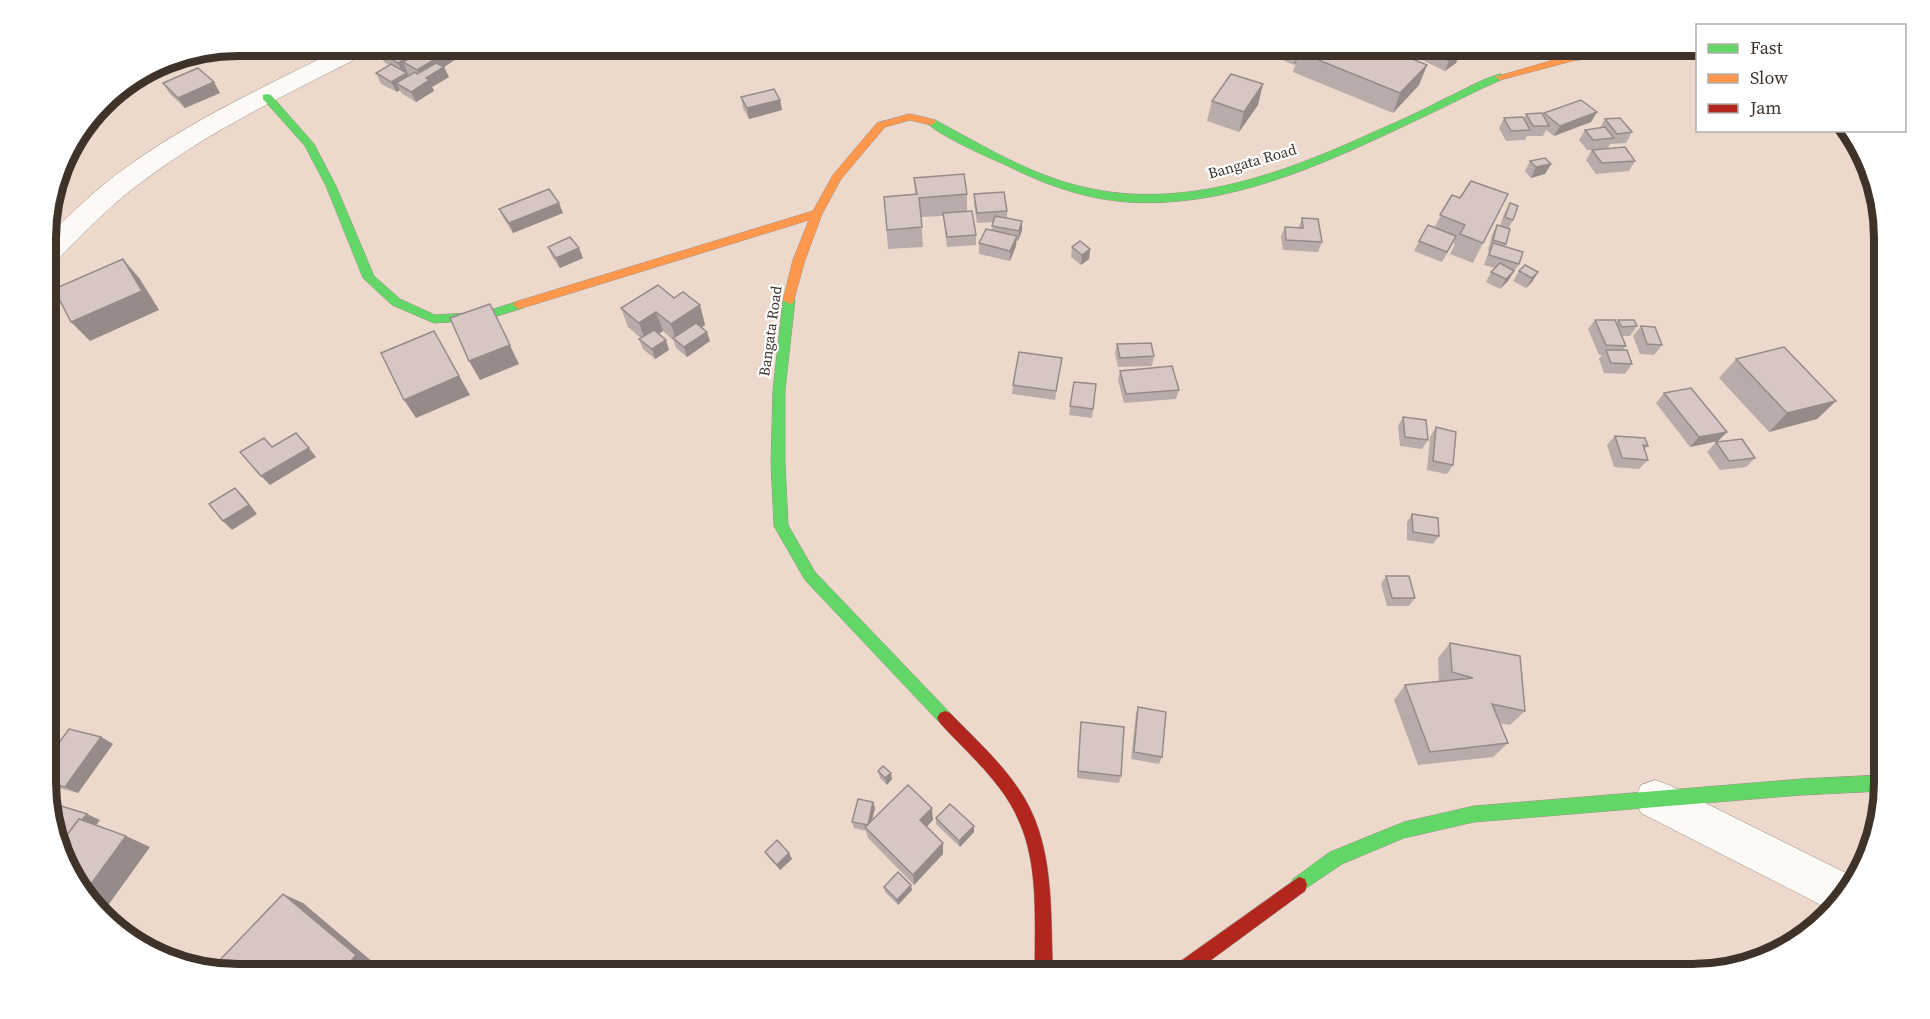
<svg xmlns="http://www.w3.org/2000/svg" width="1930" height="1019" font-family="'Source Serif 4',serif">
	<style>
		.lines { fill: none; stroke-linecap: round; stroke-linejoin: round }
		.street-casing { stroke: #9d8f85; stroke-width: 1 }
		.fast-casing { stroke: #9d8f85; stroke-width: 1 }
		.slow-casing { stroke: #9d8f85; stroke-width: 1 }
		.jam-casing { stroke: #9d8f85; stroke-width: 1 }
		.street { fill: #fcf9f7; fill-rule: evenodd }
		.fast { fill: #63d668; fill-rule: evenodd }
		.slow { fill: #ff974d; fill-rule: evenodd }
		.jam { fill: #b3261e; fill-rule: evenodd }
		.wall { fill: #b8aba9 }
		.shaded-wall { fill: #968b89 }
		.building { fill: #d6c7c4; stroke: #968b89; stroke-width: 1.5 }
		.labels { text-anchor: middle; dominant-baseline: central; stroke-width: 4.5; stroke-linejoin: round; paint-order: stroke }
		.street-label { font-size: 15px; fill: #3f3229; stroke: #fff }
		.rim { fill: none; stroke: #3f3229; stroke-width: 8 }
	</style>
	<rect width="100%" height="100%" fill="#ecd9cc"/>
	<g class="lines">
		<g class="street-casing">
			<g id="street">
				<path d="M 347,45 L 377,45 L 373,50 C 296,90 217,126 147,178 C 113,202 85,232 56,261 L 46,263 L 45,238 C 72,213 98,187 128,166 C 196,117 273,83 347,45 Z"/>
				<path d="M 1655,780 L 1669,785 L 1856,878 L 1827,908 L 1641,813 L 1635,799 L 1641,785 Z"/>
			</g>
		</g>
		<g class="fast-casing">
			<g id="fast">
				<path d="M 1500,74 L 1503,75 L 1503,79 C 1475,91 1449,105 1421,118 C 1330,161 1231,209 1127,202 C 1086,199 1046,185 1010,167 C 990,158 939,136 926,122 L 927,120 L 935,120 C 982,145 1030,175 1083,187 C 1184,211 1285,173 1376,131 C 1400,121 1423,110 1446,98 C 1464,90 1481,79 1500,74 Z"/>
				<path d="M 267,94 L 271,95 L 314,144 L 336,186 L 374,276 L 400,299 L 435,315 L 484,312 L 519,301 L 525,305 L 523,308 L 484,320 L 434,323 L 392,305 L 363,278 L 326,186 L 305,146 L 263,99 L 263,95 Z"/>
				<path d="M 789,296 L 795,300 L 785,390 L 785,463 L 788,525 L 815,572 L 950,713 L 953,718 L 950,723 L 945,725 L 940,723 L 805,580 L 774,526 L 771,463 L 773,390 L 783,300 Z"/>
				<path d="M 1885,775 L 1883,791 L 1802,795 L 1474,822 L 1404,838 L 1342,864 L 1299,893 L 1293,891 L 1291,885 L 1293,879 L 1330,852 L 1404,822 L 1474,806 L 1802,779 Z"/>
			</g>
		</g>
		<g class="slow-casing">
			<g id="slow">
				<path d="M 1640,45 L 1665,45 L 1660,48 L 1572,61 L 1500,80 L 1495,77 L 1571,55 Z"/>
				<path d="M 910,114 L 935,120 L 936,122 L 931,125 L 910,120 L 885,127 L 841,179 L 822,214 L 805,260 L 793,303 L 789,304 L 783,300 L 793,260 L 809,220 L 519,309 L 513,305 L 515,302 L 813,211 L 833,175 L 877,123 Z"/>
			</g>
		</g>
		<g class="jam-casing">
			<g id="jam">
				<path d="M 945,711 L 950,713 C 973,737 999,760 1018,788 C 1056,842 1050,911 1053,974 L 1035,974 C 1034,924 1040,866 1018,819 C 1002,782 967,753 940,723 L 937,718 L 940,713 Z"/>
				<path d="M 1299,877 L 1305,879 L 1307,885 L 1305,891 L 1192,974 L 1168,974 L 1171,968 Z"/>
			</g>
		</g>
		<use href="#street" class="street"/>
		<use href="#fast" class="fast"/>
		<use href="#slow" class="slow"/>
		<use href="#jam" class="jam"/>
	</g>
	<g class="wall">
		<path d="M 1250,45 L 1378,45 L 1427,65 L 1419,85 L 1393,113 L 1293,72 L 1296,63 L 1294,65 L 1249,46 Z"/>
		<path d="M 1408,45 L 1444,45 L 1460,53 L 1456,63 L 1445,71 L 1405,52 Z"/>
		<path d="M 452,49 L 456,59 L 444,67 L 449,77 L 432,87 L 434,91 L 416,102 L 401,93 L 400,90 L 397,92 L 381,84 L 376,73 L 389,65 L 384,62 L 379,52 Z"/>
		<path d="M 163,83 L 220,93 L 185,108 L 170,94 Z"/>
		<path d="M 741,97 L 780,100 L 782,110 L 749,119 L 743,108 Z"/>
		<path d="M 1212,101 L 1258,105 L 1239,132 L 1207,121 Z"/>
		<path d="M 1597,112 L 1591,122 L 1554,136 L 1546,130 L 1543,136 L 1527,136 L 1525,140 L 1506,141 L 1499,128 L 1504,118 L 1524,118 L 1526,114 L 1543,115 L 1544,113 Z"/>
		<path d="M 1605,119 L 1632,132 L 1626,143 L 1610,144 L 1608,148 L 1635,161 L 1629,171 L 1596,174 L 1586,160 L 1592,150 L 1587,150 L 1579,140 L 1585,130 L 1600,128 Z"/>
		<path d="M 1530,161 L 1551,164 L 1545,174 L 1531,178 L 1525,171 Z"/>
		<path d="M 914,178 L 967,194 L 967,212 L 976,235 L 976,245 L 947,247 L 943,216 L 921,217 L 923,247 L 888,249 L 884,197 L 915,194 Z"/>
		<path d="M 974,194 L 1007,211 L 1007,218 L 1022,231 L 1018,241 L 1016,241 L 1016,246 L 1010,261 L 979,254 L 979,243 L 992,230 L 993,222 L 977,223 L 974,204 Z"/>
		<path d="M 1452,195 L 1483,243 L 1473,263 L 1450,254 L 1455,244 L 1453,243 L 1442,262 L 1414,251 L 1419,241 L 1434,228 Z"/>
		<path d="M 1510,203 L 1513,220 L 1508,229 L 1506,244 L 1504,247 L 1519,264 L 1508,281 L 1500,289 L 1486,282 L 1491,272 L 1495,268 L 1484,265 L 1489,251 L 1488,250 L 1492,235 L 1497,225 L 1500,226 L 1504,214 Z"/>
		<path d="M 499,209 L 563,213 L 513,233 L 504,219 Z"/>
		<path d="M 1302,218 L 1322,242 L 1318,252 L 1283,250 L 1281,237 L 1285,227 L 1299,227 Z"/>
		<path d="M 548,247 L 583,258 L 560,268 L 552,257 Z"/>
		<path d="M 1072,247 L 1090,249 L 1089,259 L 1081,265 L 1071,257 Z"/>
		<path d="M 1519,271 L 1538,272 L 1532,282 L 1526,288 L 1513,281 Z"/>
		<path d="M 700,305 L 705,325 L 702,327 L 710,341 L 687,357 L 676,348 L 674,341 L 663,331 L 659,334 L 669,350 L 655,359 L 643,349 L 639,339 L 641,338 L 628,327 L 621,308 Z"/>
		<path d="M 1595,320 L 1616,323 L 1618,320 L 1637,326 L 1630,336 L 1622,336 L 1626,346 L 1623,350 L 1632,364 L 1625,374 L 1604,373 L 1599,359 L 1602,355 L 1599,355 L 1588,329 Z"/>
		<path d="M 1641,326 L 1662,345 L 1654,355 L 1640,354 L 1633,336 Z"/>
		<path d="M 1117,344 L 1154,356 L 1152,366 L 1118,367 L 1115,353 Z"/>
		<path d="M 1062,358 L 1055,400 L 1012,394 L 1013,385 Z"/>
		<path d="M 1736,359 L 1836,401 L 1817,419 L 1769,432 L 1719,378 Z"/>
		<path d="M 1120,371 L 1179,390 L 1176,399 L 1124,403 L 1118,380 Z"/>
		<path d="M 1074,382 L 1096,384 L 1092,418 L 1069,415 Z"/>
		<path d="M 1664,393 L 1727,432 L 1718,441 L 1690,447 L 1656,403 Z"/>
		<path d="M 1403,417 L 1428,440 L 1422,449 L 1400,446 L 1398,426 Z"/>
		<path d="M 1436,427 L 1453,465 L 1447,474 L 1427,470 L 1430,437 Z"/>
		<path d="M 1615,436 L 1648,446 L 1644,450 L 1648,460 L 1639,469 L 1614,467 L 1607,445 Z"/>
		<path d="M 1716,442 L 1755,458 L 1746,467 L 1720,470 L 1707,452 Z"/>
		<path d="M 1412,514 L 1439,536 L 1433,544 L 1407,540 L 1407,522 Z"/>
		<path d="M 1386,576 L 1415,598 L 1409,606 L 1387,606 L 1381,584 Z"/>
		<path d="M 1450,643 L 1525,711 L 1510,725 L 1499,723 L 1508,743 L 1493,757 L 1418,765 L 1394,700 L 1405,685 L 1439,682 L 1438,658 Z"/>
		<path d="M 1138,707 L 1162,757 L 1159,764 L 1131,759 L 1136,714 Z"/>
		<path d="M 1081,722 L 1121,776 L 1119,783 L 1077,778 L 1080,729 Z"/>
		<path d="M 101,737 L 113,744 L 78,793 L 47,785 L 47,740 L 51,743 L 54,749 Z"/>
		<path d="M 878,771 L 892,779 L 887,785 L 880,778 Z"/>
		<path d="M 873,802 L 875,808 L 872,821 L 933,820 L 926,827 L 943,854 L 914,885 L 868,838 L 866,831 L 854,828 L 852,822 Z"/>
		<path d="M 936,818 L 974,832 L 960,847 L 936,824 Z"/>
		<path d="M 765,852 L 789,853 L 792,859 L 780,870 L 768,857 Z"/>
		<path d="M 884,887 L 912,890 L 898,905 L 885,892 Z"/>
	</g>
	<g class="shaded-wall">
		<path d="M 429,45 L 441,45 L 403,62 L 407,71 L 403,73 L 398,63 Z"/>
		<path d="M 1300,45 L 1316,45 L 1299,52 L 1296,63 L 1294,65 Z"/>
		<path d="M 452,49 L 456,59 L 444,67 L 449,77 L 432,87 L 434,91 L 416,102 L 411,92 L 422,80 L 417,70 Z"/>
		<path d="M 1460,53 L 1456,63 L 1445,71 L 1449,61 Z"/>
		<path d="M 1427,65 L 1419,85 L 1393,113 L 1400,93 Z"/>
		<path d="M 407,73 L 412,83 L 396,83 L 400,90 L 397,92 L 391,82 Z"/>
		<path d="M 214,82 L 220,93 L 185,108 L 178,98 Z"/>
		<path d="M 1263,84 L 1258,105 L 1239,132 L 1244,112 Z"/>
		<path d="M 780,100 L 782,110 L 749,119 L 747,108 Z"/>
		<path d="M 1597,112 L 1591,122 L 1554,136 L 1560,126 Z"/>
		<path d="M 1551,164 L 1545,174 L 1531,178 L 1536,167 Z"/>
		<path d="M 559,203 L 563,213 L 513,233 L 509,223 Z"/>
		<path d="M 1022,221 L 1022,231 L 1018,241 L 1019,231 Z"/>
		<path d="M 1017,236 L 1016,246 L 1010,261 L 1010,251 Z"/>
		<path d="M 579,248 L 583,258 L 560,268 L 556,258 Z"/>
		<path d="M 1090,249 L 1089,259 L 1081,265 L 1082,255 Z"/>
		<path d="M 123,259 L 140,279 L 159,310 L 90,341 L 71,322 Z"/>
		<path d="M 1514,271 L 1508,281 L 1500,289 L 1506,279 Z"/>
		<path d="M 1538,272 L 1532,282 L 1526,288 L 1532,278 Z"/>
		<path d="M 490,304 L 519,364 L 480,380 L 469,361 Z"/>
		<path d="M 700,305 L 705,325 L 679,342 L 676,341 L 671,324 Z"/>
		<path d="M 656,312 L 663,331 L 646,342 L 639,323 Z"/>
		<path d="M 434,331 L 470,395 L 416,418 L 404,400 Z"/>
		<path d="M 707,332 L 710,341 L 687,357 L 684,347 Z"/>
		<path d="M 666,340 L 669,350 L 655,359 L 652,349 Z"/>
		<path d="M 1836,401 L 1817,419 L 1769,432 L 1787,413 Z"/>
		<path d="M 1727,432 L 1718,441 L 1690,447 L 1699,437 Z"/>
		<path d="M 309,448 L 316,457 L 270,485 L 261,476 Z"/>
		<path d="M 235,488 L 244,497 L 257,514 L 232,530 L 223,521 Z"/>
		<path d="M 101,737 L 113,744 L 78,793 L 65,787 Z"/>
		<path d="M 47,740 L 51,743 L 59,757 L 47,765 Z"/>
		<path d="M 891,773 L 892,779 L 887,785 L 885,778 Z"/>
		<path d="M 873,802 L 875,808 L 869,831 L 868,825 Z"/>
		<path d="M 932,808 L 933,820 L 921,832 L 920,820 Z"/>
		<path d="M 87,814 L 100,820 L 69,861 L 63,846 Z"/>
		<path d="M 974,826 L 974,832 L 960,847 L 959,841 Z"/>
		<path d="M 126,836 L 150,847 L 104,911 L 97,908 L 84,899 L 83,895 Z"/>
		<path d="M 943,843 L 943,854 L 914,885 L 913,875 Z"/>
		<path d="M 789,853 L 792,859 L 780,870 L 777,865 Z"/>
		<path d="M 911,885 L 912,890 L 898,905 L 897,900 Z"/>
		<path d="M 283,894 L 303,903 L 374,963 L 365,974 L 339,974 Z"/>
	</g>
	<g class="building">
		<path d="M 389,45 L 429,45 L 398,63 L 379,52 Z"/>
		<path d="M 432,45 L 444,45 L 452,49 L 417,70 L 403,62 Z"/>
		<path d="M 1306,45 L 1378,45 L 1427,65 L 1400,93 L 1299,52 Z"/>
		<path d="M 1417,45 L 1444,45 L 1460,53 L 1449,61 Z"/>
		<path d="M 436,63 L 444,67 L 426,78 L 429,80 L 411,92 L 396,83 L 415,72 L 417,74 Z"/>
		<path d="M 391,64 L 407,73 L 391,82 L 376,73 Z"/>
		<path d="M 198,68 L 214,82 L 178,98 L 163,83 Z"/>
		<path d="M 1231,74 L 1263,84 L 1244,112 L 1212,101 Z"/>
		<path d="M 774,89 L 780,100 L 747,108 L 741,97 Z"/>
		<path d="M 1581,100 L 1597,112 L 1560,126 L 1544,113 Z"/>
		<path d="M 1542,113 L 1549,126 L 1533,126 L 1526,114 Z"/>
		<path d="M 1523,117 L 1530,130 L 1511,131 L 1504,118 Z"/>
		<path d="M 1620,118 L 1632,132 L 1617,134 L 1605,119 Z"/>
		<path d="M 1605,127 L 1614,138 L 1593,140 L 1585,130 Z"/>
		<path d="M 1625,147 L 1635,161 L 1602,163 L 1592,150 Z"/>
		<path d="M 1545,158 L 1551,164 L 1536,167 L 1530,161 Z"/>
		<path d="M 964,174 L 967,194 L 919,198 L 922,227 L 887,230 L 884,197 L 917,194 L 914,178 Z"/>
		<path d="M 1471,181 L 1508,194 L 1483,243 L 1460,234 L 1465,225 L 1440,215 L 1452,195 L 1460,198 Z"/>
		<path d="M 549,189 L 559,203 L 509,223 L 499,209 Z"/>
		<path d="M 1004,192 L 1007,211 L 977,213 L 974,194 Z"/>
		<path d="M 1510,203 L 1518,206 L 1513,220 L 1505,217 Z"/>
		<path d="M 972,211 L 976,235 L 947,237 L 943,213 Z"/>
		<path d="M 995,216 L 1022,221 L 1019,231 L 992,226 Z"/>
		<path d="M 1302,218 L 1318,219 L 1322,242 L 1286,240 L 1285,227 L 1303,228 Z"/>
		<path d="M 1428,225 L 1456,236 L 1447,252 L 1419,241 Z"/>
		<path d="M 1497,225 L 1510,229 L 1506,244 L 1493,240 Z"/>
		<path d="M 986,229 L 1017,236 L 1010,251 L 979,243 Z"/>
		<path d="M 570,237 L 579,248 L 556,258 L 548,247 Z"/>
		<path d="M 1080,241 L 1090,249 L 1082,255 L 1072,247 Z"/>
		<path d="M 1493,243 L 1523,252 L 1519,264 L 1489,255 Z"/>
		<path d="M 123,259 L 142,291 L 71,322 L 54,289 Z"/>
		<path d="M 1500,263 L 1514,271 L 1506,279 L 1491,272 Z"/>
		<path d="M 1525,265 L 1538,272 L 1532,278 L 1519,271 Z"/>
		<path d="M 658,285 L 674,298 L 683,292 L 700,305 L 671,324 L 656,312 L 639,323 L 621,308 Z"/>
		<path d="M 490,304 L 510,345 L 469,361 L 450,318 Z"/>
		<path d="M 1595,320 L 1615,320 L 1626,346 L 1606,345 Z"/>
		<path d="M 1618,320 L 1634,320 L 1637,326 L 1622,327 Z"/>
		<path d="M 696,323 L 707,332 L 684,347 L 673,338 Z"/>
		<path d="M 1641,326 L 1655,327 L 1662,345 L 1647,344 Z"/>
		<path d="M 654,330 L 666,340 L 652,349 L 639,339 Z"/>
		<path d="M 434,331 L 459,376 L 404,400 L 381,353 Z"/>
		<path d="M 1151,343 L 1154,356 L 1120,358 L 1117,344 Z"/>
		<path d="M 1784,347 L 1836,401 L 1787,413 L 1736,359 Z"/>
		<path d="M 1606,350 L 1627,350 L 1632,364 L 1611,363 Z"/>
		<path d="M 1019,352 L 1062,358 L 1056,391 L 1013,385 Z"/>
		<path d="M 1172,366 L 1179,390 L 1126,394 L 1120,371 Z"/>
		<path d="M 1074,382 L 1096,384 L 1093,409 L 1070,406 Z"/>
		<path d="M 1691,388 L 1727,432 L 1699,437 L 1664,393 Z"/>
		<path d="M 1403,417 L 1426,420 L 1428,440 L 1405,437 Z"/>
		<path d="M 1436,427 L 1456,432 L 1453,465 L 1433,461 Z"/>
		<path d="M 296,433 L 309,448 L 261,476 L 240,452 L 264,438 L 272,447 Z"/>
		<path d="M 1615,436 L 1645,438 L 1648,446 L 1643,445 L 1648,460 L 1622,458 Z"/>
		<path d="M 1742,439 L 1755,458 L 1729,461 L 1716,442 Z"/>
		<path d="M 235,488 L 249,505 L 223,521 L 209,504 Z"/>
		<path d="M 1412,514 L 1438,518 L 1439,536 L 1413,532 Z"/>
		<path d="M 1386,576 L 1409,576 L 1415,598 L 1392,598 Z"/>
		<path d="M 1450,643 L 1520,656 L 1525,711 L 1492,704 L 1508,743 L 1430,752 L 1405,685 L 1473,678 L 1452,672 Z"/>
		<path d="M 1138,707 L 1166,712 L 1162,757 L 1134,752 Z"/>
		<path d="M 1081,722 L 1124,727 L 1121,776 L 1078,771 Z"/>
		<path d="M 69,729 L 101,737 L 65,787 L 47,782 L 47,759 Z"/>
		<path d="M 883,766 L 891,773 L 885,778 L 878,771 Z"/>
		<path d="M 908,785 L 932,808 L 920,820 L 943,843 L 913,875 L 865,827 Z"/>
		<path d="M 858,799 L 873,802 L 868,825 L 852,822 Z"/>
		<path d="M 950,804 L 974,826 L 959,841 L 936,818 Z"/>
		<path d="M 61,806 L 87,814 L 82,820 L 79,819 L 61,843 L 51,818 Z"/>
		<path d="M 79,819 L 126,836 L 83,895 L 61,843 Z"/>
		<path d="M 777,840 L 789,853 L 777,865 L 765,852 Z"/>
		<path d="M 898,872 L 911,885 L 897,900 L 884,887 Z"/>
		<path d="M 283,894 L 356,955 L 339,974 L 237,974 L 229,972 L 218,962 Z"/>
	</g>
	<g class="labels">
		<g class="street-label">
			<text transform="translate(1252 161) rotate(-16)">Bangata Road</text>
			<text transform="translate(770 331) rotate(-82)">Bangata Road</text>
		</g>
	</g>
	<path d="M0 0H1930V1019H0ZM238 56H1692A182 182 0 0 1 1874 238V782A182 182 0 0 1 1692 964H238A182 182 0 0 1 56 782V238A182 182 0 0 1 238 56Z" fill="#fff" fill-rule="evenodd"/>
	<path class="rim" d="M238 56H1692A182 182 0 0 1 1874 238V782A182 182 0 0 1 1692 964H238A182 182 0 0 1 56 782V238A182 182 0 0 1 238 56Z"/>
	<rect x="1696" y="24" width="210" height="108" fill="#ffffff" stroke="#b2ada9" stroke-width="1.5"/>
	<rect x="1708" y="44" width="30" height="9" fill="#63d668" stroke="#b2ada9" stroke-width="1.5"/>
	<text x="1750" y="54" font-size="18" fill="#3f3229">Fast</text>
	<rect x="1708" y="74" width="30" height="9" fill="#ff974d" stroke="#b2ada9" stroke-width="1.5"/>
	<text x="1750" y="84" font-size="18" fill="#3f3229">Slow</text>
	<rect x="1708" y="104" width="30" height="9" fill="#b3261e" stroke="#b2ada9" stroke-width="1.5"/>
	<text x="1750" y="114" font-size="18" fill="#3f3229">Jam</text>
</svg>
